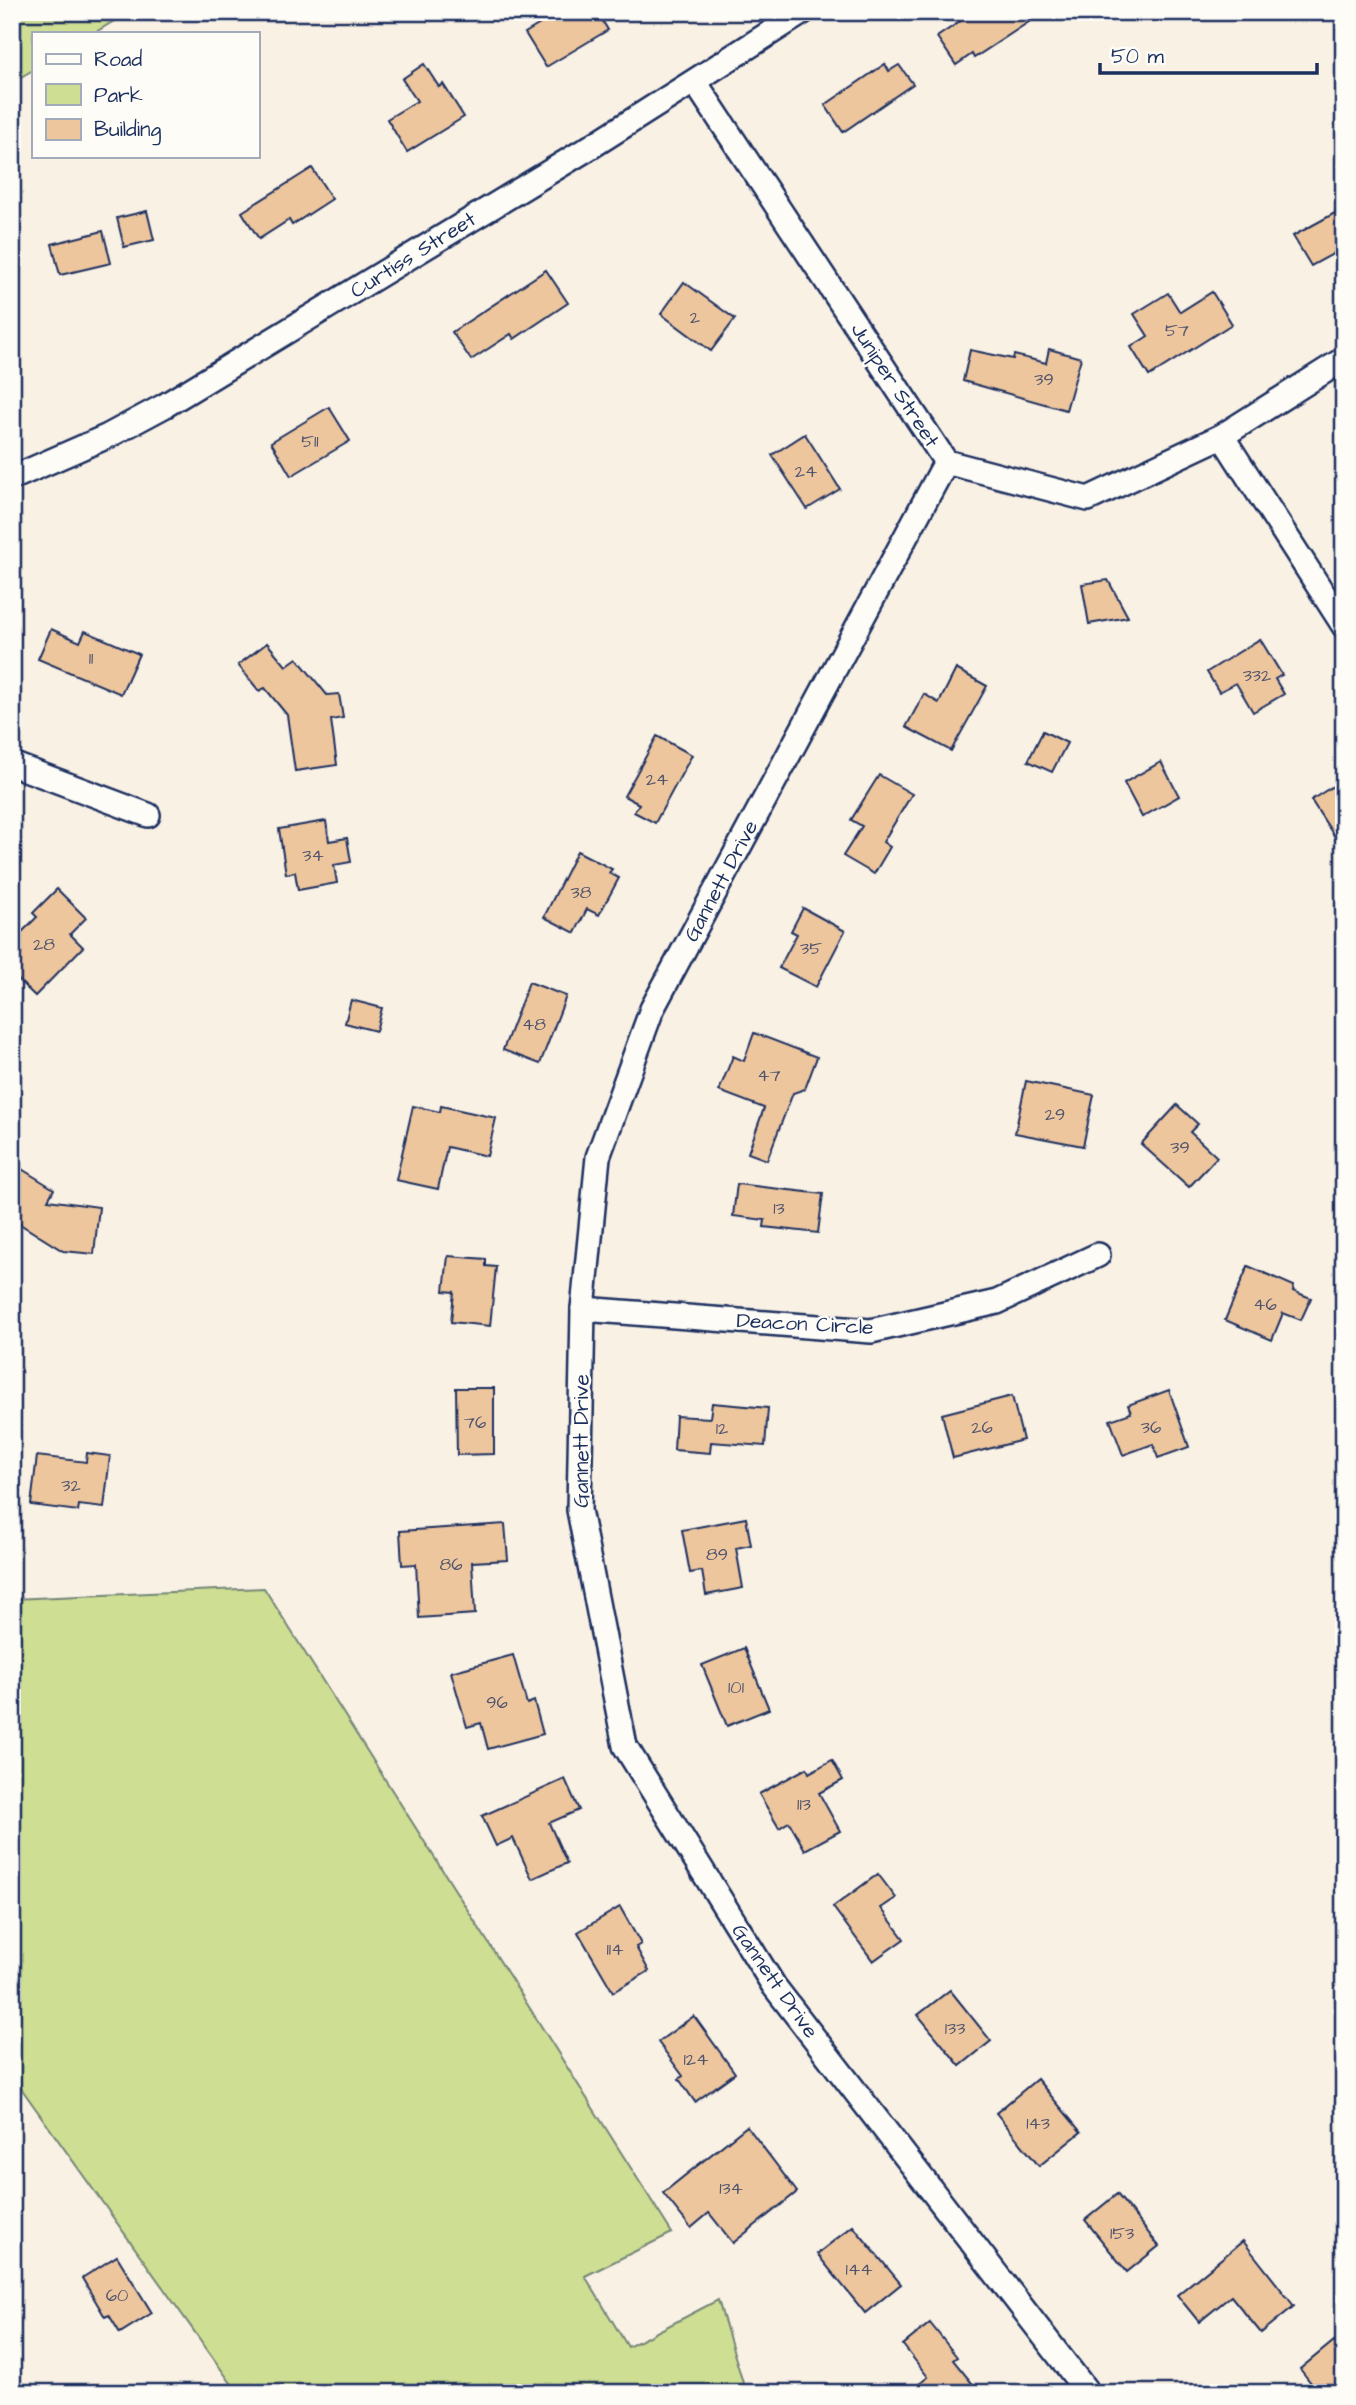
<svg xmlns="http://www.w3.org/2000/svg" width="1356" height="2405" font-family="'Architects Daughter',sans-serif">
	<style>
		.green { fill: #cede92; stroke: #748678; stroke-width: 2 }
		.building { fill: #eec69e; stroke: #1b2f5e; stroke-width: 2 }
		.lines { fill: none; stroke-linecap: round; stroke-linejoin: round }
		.street-casing { stroke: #1b2f5e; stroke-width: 28 }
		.street { stroke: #fdfcf7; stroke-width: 23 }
		.labels { text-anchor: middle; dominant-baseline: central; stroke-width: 5; stroke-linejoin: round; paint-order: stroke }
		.number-label { font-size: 18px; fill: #50556e }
		.street-label { font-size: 21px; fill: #1b2f5e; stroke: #fdfcf7 }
	</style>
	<rect width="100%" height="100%" fill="#faf1e5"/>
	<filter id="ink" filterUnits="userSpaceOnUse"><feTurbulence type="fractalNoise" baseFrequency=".0143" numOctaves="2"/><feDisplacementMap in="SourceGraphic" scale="14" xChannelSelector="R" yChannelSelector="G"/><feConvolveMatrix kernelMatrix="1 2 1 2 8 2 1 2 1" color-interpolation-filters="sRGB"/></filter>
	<g filter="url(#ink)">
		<g class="green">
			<path d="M 12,12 L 129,12 L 94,33 L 33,33 L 33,70 L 12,82 Z"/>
			<path d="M 264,1588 L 672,2233 L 585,2276 L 628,2347 L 718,2300 L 746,2393 L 238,2393 L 21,2088 L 12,2064 L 12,1599 Z"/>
		</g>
		<g class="building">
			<path d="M 560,12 L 597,12 L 608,30 L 546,67 L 525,33 Z"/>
			<path d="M 974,12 L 1044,12 L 974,58 L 972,54 L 956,65 L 937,37 Z"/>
			<path d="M 424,64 L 439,87 L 443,84 L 464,117 L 407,152 L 387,119 L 417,101 L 402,79 Z"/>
			<path d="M 885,64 L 889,71 L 899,65 L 913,84 L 843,132 L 825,105 Z"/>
			<path d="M 312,168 L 332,199 L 292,225 L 289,220 L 259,239 L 242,212 Z"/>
			<path d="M 1344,208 L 1344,248 L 1311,266 L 1293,236 Z"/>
			<path d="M 147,211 L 154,240 L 124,247 L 117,218 Z"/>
			<path d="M 103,231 L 111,263 L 60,275 L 52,244 Z"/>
			<path d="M 546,270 L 568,303 L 514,339 L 511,334 L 471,360 L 452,332 Z"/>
			<path d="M 684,282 L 735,319 L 711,351 L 661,314 Z"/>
			<path d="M 1212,292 L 1232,324 L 1149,376 L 1131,347 L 1148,336 L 1134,314 L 1168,293 L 1180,312 Z"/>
			<path d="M 1049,349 L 1081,358 L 1066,410 L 963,381 L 970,350 L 1013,359 L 1014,355 L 1046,363 Z"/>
			<path d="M 329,407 L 350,441 L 291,476 L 271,442 Z"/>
			<path d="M 805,434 L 840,489 L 807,509 L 772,455 Z"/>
			<path d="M 1108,580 L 1128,617 L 1089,624 L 1082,584 Z"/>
			<path d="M 51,629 L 80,642 L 85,631 L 139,654 L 121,694 L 38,659 Z"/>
			<path d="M 1260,639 L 1282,675 L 1275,679 L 1284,694 L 1253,712 L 1236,683 L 1219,692 L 1207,672 Z"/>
			<path d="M 267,643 L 286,666 L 297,658 L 327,695 L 339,694 L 343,718 L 331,720 L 337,765 L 295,771 L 287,715 L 265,688 L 259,691 L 238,665 Z"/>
			<path d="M 956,669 L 987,686 L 951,751 L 906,727 L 924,694 L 939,703 Z"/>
			<path d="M 1043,731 L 1067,743 L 1052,772 L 1028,761 Z"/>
			<path d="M 657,736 L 692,755 L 655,823 L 634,812 L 639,804 L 624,796 Z"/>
			<path d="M 1161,762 L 1179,796 L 1142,817 L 1124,783 Z"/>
			<path d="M 879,775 L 912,794 L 883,842 L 890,847 L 874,874 L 843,856 L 862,826 L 851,820 Z"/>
			<path d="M 1344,779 L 1344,851 L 1311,800 Z"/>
			<path d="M 326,821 L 329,841 L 347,838 L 351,862 L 334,865 L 337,883 L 298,890 L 295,872 L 286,874 L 279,829 Z"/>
			<path d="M 577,851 L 612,869 L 609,873 L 619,878 L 599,915 L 587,909 L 575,933 L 544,917 Z"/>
			<path d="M 57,889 L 86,918 L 70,934 L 83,947 L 35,996 L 12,974 L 12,942 L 37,917 L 33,913 Z"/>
			<path d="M 803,908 L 845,931 L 816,987 L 779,968 L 797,934 L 791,931 Z"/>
			<path d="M 529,982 L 566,996 L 540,1064 L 503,1050 Z"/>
			<path d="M 351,1000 L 382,1008 L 376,1031 L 345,1023 Z"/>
			<path d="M 754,1033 L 817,1057 L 805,1089 L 793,1093 L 767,1160 L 748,1153 L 764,1108 L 719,1091 L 733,1056 L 744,1061 Z"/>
			<path d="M 1026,1081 L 1094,1095 L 1083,1146 L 1015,1133 Z"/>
			<path d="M 1177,1105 L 1198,1124 L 1190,1132 L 1217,1157 L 1189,1187 L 1141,1144 Z"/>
			<path d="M 413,1106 L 440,1112 L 441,1106 L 496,1118 L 487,1156 L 447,1147 L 438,1189 L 396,1180 Z"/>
			<path d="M 12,1163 L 54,1189 L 48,1200 L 99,1207 L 94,1254 L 63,1251 L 12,1219 Z"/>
			<path d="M 737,1184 L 823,1194 L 818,1233 L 764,1227 L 765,1220 L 733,1216 Z"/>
			<path d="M 448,1256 L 486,1259 L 486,1266 L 496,1267 L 490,1326 L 451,1322 L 454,1292 L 444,1291 Z"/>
			<path d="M 1248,1266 L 1294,1286 L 1293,1291 L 1311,1298 L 1301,1320 L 1283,1313 L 1272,1340 L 1225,1320 Z"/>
			<path d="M 456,1388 L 494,1388 L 494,1454 L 457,1455 Z"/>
			<path d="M 1169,1390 L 1189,1447 L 1158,1458 L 1153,1444 L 1123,1455 L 1110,1420 L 1131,1413 L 1128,1405 Z"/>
			<path d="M 1012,1396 L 1023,1440 L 953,1458 L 942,1414 Z"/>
			<path d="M 712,1403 L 768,1408 L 765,1446 L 711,1442 L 710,1453 L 674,1450 L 676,1416 L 710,1418 Z"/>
			<path d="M 87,1453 L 110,1456 L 104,1508 L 79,1505 L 78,1511 L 31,1505 L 37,1456 L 86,1462 Z"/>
			<path d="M 746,1518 L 751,1545 L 736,1548 L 743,1588 L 706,1595 L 702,1571 L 690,1573 L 682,1530 Z"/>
			<path d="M 505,1524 L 508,1560 L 472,1562 L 475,1614 L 419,1618 L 416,1564 L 402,1565 L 400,1531 Z"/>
			<path d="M 744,1648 L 769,1709 L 727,1726 L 702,1665 Z"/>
			<path d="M 513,1655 L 527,1704 L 534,1701 L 543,1734 L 488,1749 L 481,1723 L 467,1727 L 451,1672 Z"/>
			<path d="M 832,1760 L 843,1780 L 819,1793 L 840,1831 L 805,1850 L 789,1822 L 779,1828 L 759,1794 L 807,1768 L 809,1773 Z"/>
			<path d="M 565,1779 L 579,1810 L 549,1823 L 567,1863 L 532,1879 L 513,1838 L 496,1846 L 482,1816 Z"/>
			<path d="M 878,1874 L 896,1898 L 881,1908 L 904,1939 L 873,1961 L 833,1907 Z"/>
			<path d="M 620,1907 L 641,1944 L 636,1947 L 649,1971 L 613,1992 L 578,1932 Z"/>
			<path d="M 950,1990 L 991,2041 L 960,2066 L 918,2015 Z"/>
			<path d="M 694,2016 L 735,2073 L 695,2102 L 679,2079 L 683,2076 L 658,2042 Z"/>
			<path d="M 1037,2079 L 1081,2132 L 1039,2166 L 996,2113 Z"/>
			<path d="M 747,2126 L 797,2192 L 733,2243 L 709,2213 L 691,2228 L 663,2193 Z"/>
			<path d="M 1117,2194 L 1159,2246 L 1127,2272 L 1085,2220 Z"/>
			<path d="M 853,2226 L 901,2284 L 865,2313 L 817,2254 Z"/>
			<path d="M 1243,2241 L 1294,2306 L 1261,2333 L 1231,2296 L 1199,2322 L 1177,2295 Z"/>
			<path d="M 117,2256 L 152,2313 L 120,2333 L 109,2315 L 105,2317 L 82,2278 Z"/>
			<path d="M 930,2323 L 957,2357 L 953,2360 L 980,2393 L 908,2393 L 928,2377 L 903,2345 Z"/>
			<path d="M 1334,2341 L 1344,2353 L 1344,2393 L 1319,2393 L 1300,2369 Z"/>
		</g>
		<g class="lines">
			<g class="street-casing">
				<g id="street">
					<path d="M 695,82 L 946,462 L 1088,499 L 1222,436 L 1344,359"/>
					<path d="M 1222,436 L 1344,626"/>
					<path d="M 946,462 L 652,1009 L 598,1157 L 583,1309 L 579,1510 L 625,1746 L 774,1986 L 1088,2393"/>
					<path d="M 12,478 L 108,436 L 164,406 L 592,146 L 803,12"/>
					<path d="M 12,764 L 148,815"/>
					<path d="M 583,1309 L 871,1331 L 997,1302 L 1098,1255"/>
				</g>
			</g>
			<use href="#street" class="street"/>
		</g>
	</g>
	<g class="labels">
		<g class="number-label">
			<text x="695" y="317">2</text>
			<text x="1177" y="330">57</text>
			<text x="1044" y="379">39</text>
			<text x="310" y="441">511</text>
			<text x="806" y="471">24</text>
			<text x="91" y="658">11</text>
			<text x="1257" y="675">332</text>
			<text x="657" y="779">24</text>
			<text x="313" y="855">34</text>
			<text x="581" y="892">38</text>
			<text x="44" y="944">28</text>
			<text x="811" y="948">35</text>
			<text x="534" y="1024">48</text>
			<text x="769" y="1075">47</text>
			<text x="1055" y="1114">29</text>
			<text x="1180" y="1147">39</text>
			<text x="779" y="1208">13</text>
			<text x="1265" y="1304">46</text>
			<text x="475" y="1422">76</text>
			<text x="982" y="1427">26</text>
			<text x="1151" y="1427">36</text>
			<text x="722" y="1428">12</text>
			<text x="71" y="1485">32</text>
			<text x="717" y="1554">89</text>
			<text x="451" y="1564">86</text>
			<text x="736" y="1687">101</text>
			<text x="497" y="1702">96</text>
			<text x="804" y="1804">113</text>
			<text x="615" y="1949">114</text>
			<text x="955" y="2028">133</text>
			<text x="696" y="2059">124</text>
			<text x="1038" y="2123">143</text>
			<text x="731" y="2188">134</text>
			<text x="1122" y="2233">153</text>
			<text x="859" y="2269">144</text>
			<text x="117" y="2295">60</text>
		</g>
		<g class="street-label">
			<text transform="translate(413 255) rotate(-32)">Curtiss Street</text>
			<text transform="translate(895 385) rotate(57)">Juniper Street</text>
			<text transform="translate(721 881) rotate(-62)">Gannett Drive</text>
			<text transform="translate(805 1324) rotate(3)">Deacon Circle</text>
			<text transform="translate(581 1441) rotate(-90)">Gannett Drive</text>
			<text transform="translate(775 1981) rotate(55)">Gannett Drive</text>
		</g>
	</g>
	<rect width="1356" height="2405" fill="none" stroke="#fdfcf7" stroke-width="42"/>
	<rect x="21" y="21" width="1314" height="2363" fill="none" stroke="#1b2f5e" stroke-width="2.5" filter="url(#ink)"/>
	<rect x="32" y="32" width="228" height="126" fill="#fdfcf7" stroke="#a3aaba" stroke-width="2"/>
	<rect x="46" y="54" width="35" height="10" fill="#fdfcf7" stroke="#a3aaba" stroke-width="2"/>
	<text x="94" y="66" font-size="21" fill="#1b2f5e">Road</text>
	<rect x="46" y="84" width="35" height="21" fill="#cede92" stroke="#a3aaba" stroke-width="2"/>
	<text x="94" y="102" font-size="21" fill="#1b2f5e">Park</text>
	<rect x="46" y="119" width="35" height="21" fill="#eec69e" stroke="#a3aaba" stroke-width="2"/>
	<text x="94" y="136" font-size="21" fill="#1b2f5e">Building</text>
	<path d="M1100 63v10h217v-10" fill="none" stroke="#1b2f5e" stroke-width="3.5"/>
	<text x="1111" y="63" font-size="21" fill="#1b2f5e" stroke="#fdfcf7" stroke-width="5" paint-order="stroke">50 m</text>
</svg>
